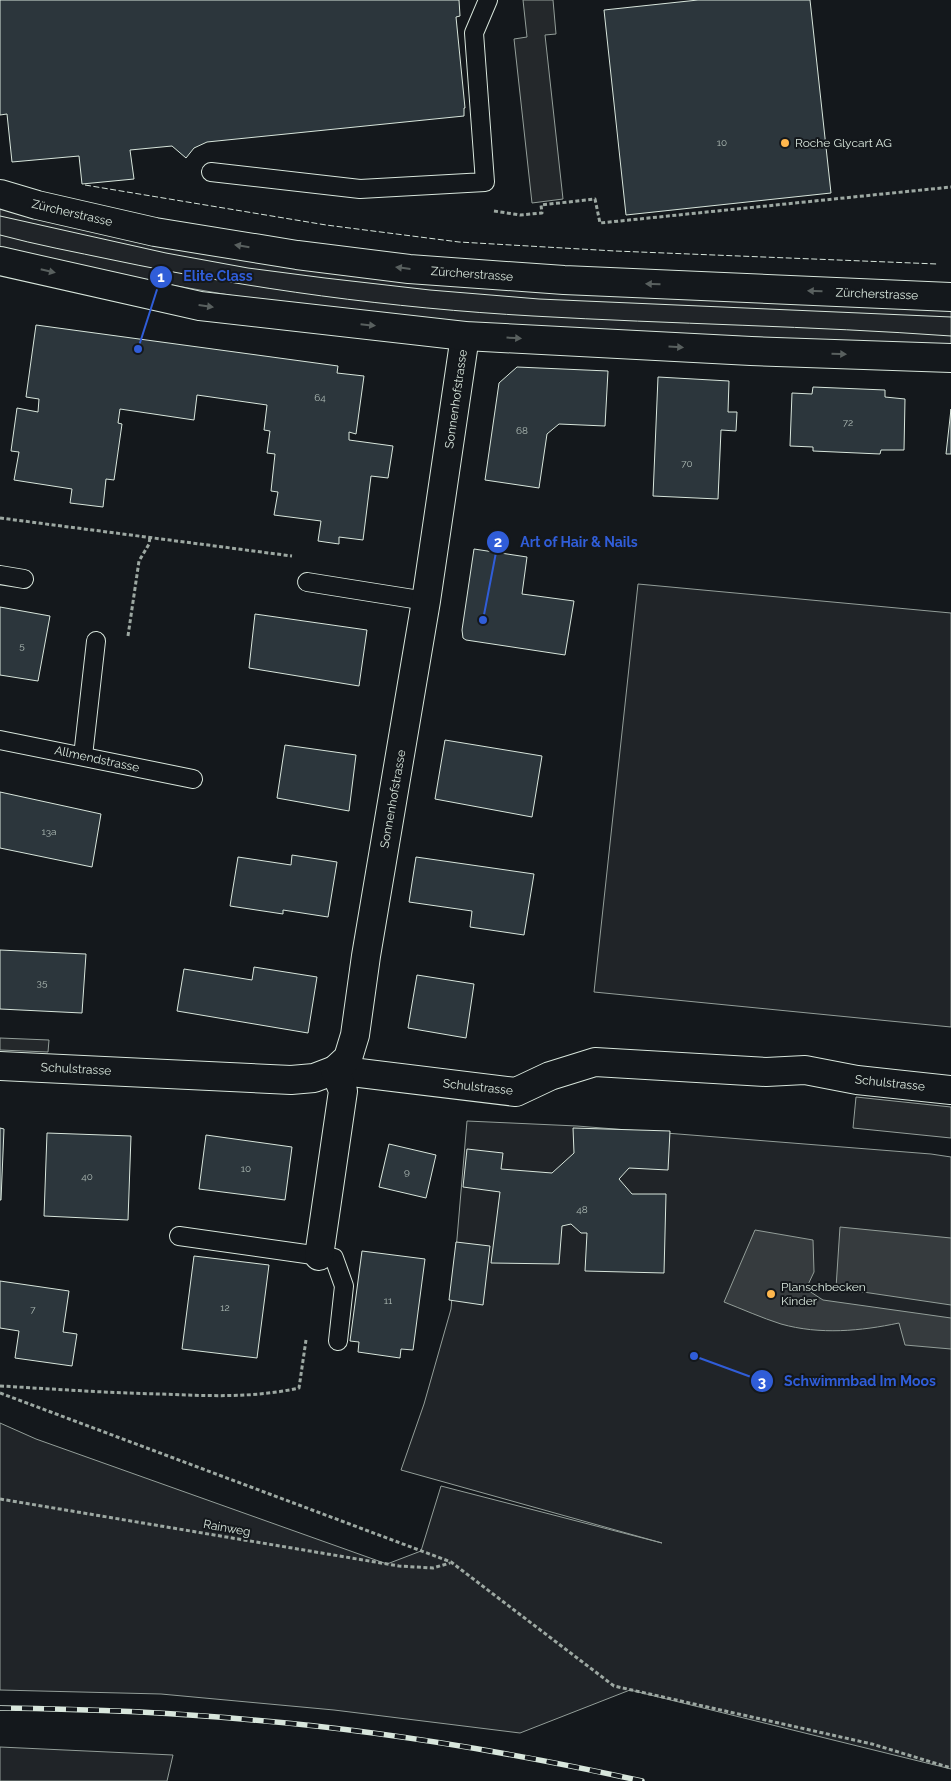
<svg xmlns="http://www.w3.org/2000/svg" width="951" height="1781" font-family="Raleway,sans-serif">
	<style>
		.green { fill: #202428; stroke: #939e99 }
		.parking { fill: #24282b; stroke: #939e99 }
		.water { fill: #363b3e; stroke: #939e99 }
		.building { fill: #2c363c; stroke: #d8e6dc }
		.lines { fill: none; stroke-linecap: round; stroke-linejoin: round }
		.lane-casing { stroke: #d8e6dc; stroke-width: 20 }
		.street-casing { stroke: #d8e6dc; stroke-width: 30 }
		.secondary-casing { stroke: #d8e6dc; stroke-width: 30 }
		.path { stroke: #9da8a2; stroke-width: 3; stroke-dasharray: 4 2.5; stroke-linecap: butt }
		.lane { stroke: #14181c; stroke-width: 18 }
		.street { stroke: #14181c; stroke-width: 28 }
		.secondary { stroke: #14181c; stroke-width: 28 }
		.tram { stroke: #d8e6dc; stroke-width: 1 }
		.rail-casing { stroke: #d8e6dc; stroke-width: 5.5 }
		.rail { stroke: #14181c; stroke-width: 4; stroke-dasharray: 11; stroke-linecap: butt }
		.fence { stroke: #d8e6dc; stroke-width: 1; stroke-dasharray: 6 2.5; stroke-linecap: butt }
		.oneway { fill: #59605f }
		.poi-dot { fill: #ffb74d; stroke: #14181c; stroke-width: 2 }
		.labels { text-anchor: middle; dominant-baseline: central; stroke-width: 4; stroke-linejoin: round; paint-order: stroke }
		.number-label { font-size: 10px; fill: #adbab4 }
		.poi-label { font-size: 12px; fill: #d8e6dc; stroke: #14181c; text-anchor: start }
		.street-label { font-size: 12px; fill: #d8e6dc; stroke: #14181c }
		.leader { fill: none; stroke: #305dd8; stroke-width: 2 }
		.callout-dot { fill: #305dd8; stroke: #14181c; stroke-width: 2 }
		.mark-label { font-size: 15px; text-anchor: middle; font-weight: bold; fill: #fff }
		.callout-label { font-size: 14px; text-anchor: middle; font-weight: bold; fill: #305dd8; stroke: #14181c; stroke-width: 4; stroke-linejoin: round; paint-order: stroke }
	</style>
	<rect width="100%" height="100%" fill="#14181c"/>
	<g class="green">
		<path d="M 0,204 L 89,225 L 951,306 L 951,346 L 489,325 L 293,306 L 113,275 L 0,252 Z"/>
		<path d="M 638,584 L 951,613 L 951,1027 L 594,992 Z"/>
		<path d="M 467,1121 L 577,1126 L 931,1154 L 951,1157 L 951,1769 L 630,1690 L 520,1733 L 334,1710 L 161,1694 L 0,1690 L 0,1423 L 36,1439 L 387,1564 L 421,1551 L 441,1486 L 662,1543 L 401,1470 L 424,1404 L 451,1309 Z"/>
		<path d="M 0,1747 L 173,1755 L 167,1781 L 0,1781 Z"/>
	</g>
	<g class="parking">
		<path d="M 523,0 L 553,0 L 556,34 L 545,35 L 563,199 L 532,203 L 514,39 L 527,37 Z"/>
		<path d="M 0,1038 L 49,1040 L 48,1052 L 0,1050 Z"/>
		<path d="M 856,1097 L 951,1107 L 951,1138 L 853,1128 Z"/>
	</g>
	<g class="water">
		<path d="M 840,1227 L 951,1238 L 951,1305 L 836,1288 Z"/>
		<path d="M 755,1230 L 813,1240 L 814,1272 L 806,1289 L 823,1300 L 951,1318 L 951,1349 L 905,1345 L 899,1323 C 861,1331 820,1335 781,1324 C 762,1318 742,1309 724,1302 Z"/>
	</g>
	<g class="building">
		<path d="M 0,0 L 459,0 L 460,16 L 456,17 L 465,108 L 464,108 L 464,116 L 207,142 L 194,148 L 186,158 L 172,146 L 130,150 L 134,179 L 82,184 L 79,156 L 12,162 L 7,114 L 0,115 Z"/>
		<path d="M 698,0 L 810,0 L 831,193 L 626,215 L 604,10 Z"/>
		<path d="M 36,325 L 338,366 L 337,373 L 364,376 L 356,434 L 349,432 L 349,440 L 393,446 L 388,478 L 371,476 L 363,540 L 339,537 L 339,544 L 318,541 L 321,521 L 274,515 L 278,492 L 271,491 L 275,454 L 267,453 L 270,431 L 264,430 L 267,405 L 197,395 L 194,420 L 120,409 L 118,423 L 122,424 L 114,480 L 106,479 L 103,507 L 70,503 L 72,489 L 14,480 L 19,452 L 11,451 L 17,408 L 38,412 L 39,399 L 26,397 Z"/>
		<path d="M 517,367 L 608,371 L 605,426 L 559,424 L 547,434 L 539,488 L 485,480 L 499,383 Z"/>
		<path d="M 658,377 L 729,381 L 728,412 L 737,412 L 736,431 L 721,430 L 718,499 L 653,496 Z"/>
		<path d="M 813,387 L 885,390 L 885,397 L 905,399 L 904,450 L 881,450 L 880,454 L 813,451 L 813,447 L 790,446 L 792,393 L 812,394 Z"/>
		<path d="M 951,409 L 951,454 L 946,454 Z"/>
		<path d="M 474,549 L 527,557 L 522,594 L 574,601 L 565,655 L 466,640 L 463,638 L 462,630 Z"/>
		<path d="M 0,607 L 50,616 L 38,681 L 0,675 Z"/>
		<path d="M 255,614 L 367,630 L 359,686 L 249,668 Z"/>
		<path d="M 445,740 L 542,756 L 532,817 L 435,799 Z"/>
		<path d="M 285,745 L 356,755 L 349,811 L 277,798 Z"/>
		<path d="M 0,792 L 101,814 L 92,867 L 0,848 Z"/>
		<path d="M 292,855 L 337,862 L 328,917 L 283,910 L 283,914 L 230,906 L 238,857 L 291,865 Z"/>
		<path d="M 416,857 L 534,874 L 524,935 L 470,927 L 472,911 L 409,902 Z"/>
		<path d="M 0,950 L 86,954 L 82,1013 L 0,1009 Z"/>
		<path d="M 254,967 L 317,977 L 308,1033 L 177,1011 L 184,969 L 252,980 Z"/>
		<path d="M 417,975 L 474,984 L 466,1038 L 408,1028 Z"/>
		<path d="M 0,1128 L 4,1129 L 1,1200 L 0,1200 Z"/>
		<path d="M 573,1128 L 670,1131 L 668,1170 L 629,1168 L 619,1179 L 632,1194 L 666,1194 L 664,1273 L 585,1271 L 587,1233 L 581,1233 L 571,1224 L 562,1226 L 559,1264 L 491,1263 L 500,1192 L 463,1187 L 467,1149 L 503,1153 L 501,1169 L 552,1173 L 574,1153 Z"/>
		<path d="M 47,1133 L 131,1136 L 128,1220 L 44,1216 Z"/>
		<path d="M 206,1135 L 292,1147 L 285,1200 L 199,1189 Z"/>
		<path d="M 389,1144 L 436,1155 L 426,1198 L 379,1187 Z"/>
		<path d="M 456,1242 L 490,1246 L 483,1305 L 449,1300 Z"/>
		<path d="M 362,1251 L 425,1259 L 413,1350 L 401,1349 L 400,1358 L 358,1352 L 359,1342 L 350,1341 Z"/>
		<path d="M 194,1256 L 269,1265 L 257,1358 L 182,1349 Z"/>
		<path d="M 0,1281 L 69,1291 L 63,1332 L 77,1334 L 72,1366 L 15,1358 L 19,1331 L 0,1328 Z"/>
	</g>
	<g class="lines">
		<g class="lane-casing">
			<g id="lane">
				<path d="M 211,172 L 360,189 L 485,182 L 474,33 L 488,0"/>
				<path d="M 0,575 L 24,579"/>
				<path d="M 307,582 L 426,601"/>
				<path d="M 0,740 L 193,779"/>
				<path d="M 83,756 L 96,641"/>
				<path d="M 179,1236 L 334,1258 L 344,1286 L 338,1341"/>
			</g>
		</g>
		<g class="street-casing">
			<g id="street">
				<path d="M 0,1066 L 291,1080 L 314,1078 L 335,1070 L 516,1092 L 550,1076 L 595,1062 L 766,1072 L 805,1070 L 857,1080 L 951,1090"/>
				<path d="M 319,1256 L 343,1091 L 335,1070 L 348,1058 L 355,1035 L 366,956 L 426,601 L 465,336"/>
			</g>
		</g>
		<g class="secondary-casing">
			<g id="secondary">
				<path d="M 0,194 L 37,205 L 155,232 L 297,255 L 409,269 L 564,280 L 951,297"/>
				<path d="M 0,261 L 200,306 L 465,336 L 751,351 L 951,358"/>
			</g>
		</g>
		<g class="path">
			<path d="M 494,211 L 520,215 L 542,213 L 541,205 L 595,199 L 600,223 L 951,187"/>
			<path d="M 0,518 L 292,556"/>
			<path d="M 128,636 L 139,561 L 149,544 L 150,537"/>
			<path d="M 0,1386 C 54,1389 107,1393 161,1394 C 207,1396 254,1398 299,1388 L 306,1340"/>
			<path d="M 0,1393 L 451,1562 L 614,1686 L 872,1744 L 951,1768"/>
			<path d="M 0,1499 L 399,1566 L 433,1568 L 450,1563"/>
		</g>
		<use href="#lane" class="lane"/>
		<use href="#street" class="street"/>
		<use href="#secondary" class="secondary"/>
		<g class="tram">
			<path d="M 0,216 L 166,253 L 248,268 L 325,278 L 430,290 L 539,299 L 951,317"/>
			<path d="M 0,235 C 37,245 75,252 113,260 C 251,289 391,308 533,316 C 672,324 812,326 951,336"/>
		</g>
		<g class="rail-casing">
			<path id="rail" d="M 0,1708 C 85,1709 169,1712 253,1720 C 384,1731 514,1753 642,1781"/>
		</g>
		<use href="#rail" class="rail"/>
		<path class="fence" d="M 85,185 L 326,225 L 459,242 L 615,251 L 937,264"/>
	</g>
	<defs><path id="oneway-solid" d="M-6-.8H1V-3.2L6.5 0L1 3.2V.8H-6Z" transform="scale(1.25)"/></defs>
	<g class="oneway">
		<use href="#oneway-solid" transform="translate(242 246) rotate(-171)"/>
		<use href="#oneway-solid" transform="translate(403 268) rotate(-173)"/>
		<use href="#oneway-solid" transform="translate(48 271) rotate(13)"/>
		<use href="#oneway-solid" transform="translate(653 284) rotate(-178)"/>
		<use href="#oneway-solid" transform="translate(815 291) rotate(-178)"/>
		<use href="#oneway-solid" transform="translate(206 306) rotate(8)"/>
		<use href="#oneway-solid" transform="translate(368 325) rotate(6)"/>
		<use href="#oneway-solid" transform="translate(514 338) rotate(3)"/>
		<use href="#oneway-solid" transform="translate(676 347) rotate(3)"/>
		<use href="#oneway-solid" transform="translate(839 354) rotate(2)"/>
	</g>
	<g class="poi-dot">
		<circle cx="785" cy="143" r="5"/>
		<circle cx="771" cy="1294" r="5"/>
	</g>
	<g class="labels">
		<g class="number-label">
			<text x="722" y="142">10</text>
			<text x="320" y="397">64</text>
			<text x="848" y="422">72</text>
			<text x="522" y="430">68</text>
			<text x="687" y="463">70</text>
			<text x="22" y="645">5</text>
			<text x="49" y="831">13a</text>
			<text x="42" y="982">35</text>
			<text x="246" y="1168">10</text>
			<text x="407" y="1171">9</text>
			<text x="87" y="1176">40</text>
			<text x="582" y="1209">48</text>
			<text x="388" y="1300">11</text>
			<text x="225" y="1307">12</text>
			<text x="33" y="1309">7</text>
		</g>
		<g class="poi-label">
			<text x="795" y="143">Roche Glycart AG</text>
			<text x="781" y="1287">Planschbecken<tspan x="781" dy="14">Kinder</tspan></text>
		</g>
		<g class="street-label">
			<text transform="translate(72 213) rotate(13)">Zürcherstrasse</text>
			<text transform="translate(472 274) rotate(4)">Zürcherstrasse</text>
			<text transform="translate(877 294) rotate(2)">Zürcherstrasse</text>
			<text transform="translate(456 399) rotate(-82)">Sonnenhofstrasse</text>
			<text transform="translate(97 759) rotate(12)">Allmendstrasse</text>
			<text transform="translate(393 799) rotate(-80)">Sonnenhofstrasse</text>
			<text transform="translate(76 1069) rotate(3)">Schulstrasse</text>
			<text transform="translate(890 1083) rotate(6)">Schulstrasse</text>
			<text transform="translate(478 1087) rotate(6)">Schulstrasse</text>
			<text transform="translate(227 1528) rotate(10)">Rainweg</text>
		</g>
	</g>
	<path class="leader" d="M138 349L161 277M483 620L498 542M694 1356L762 1381"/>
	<g class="callout-dot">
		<circle cx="138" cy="349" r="5"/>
		<circle cx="483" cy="620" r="5"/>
		<circle cx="694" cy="1356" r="5"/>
		<circle cx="161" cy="277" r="12"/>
		<circle cx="498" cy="542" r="12"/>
		<circle cx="762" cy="1381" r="12"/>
	</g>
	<g class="mark-label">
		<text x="161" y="282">1</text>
		<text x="498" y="547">2</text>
		<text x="762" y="1387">3</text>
	</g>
	<g class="callout-label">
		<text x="218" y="281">Elite Class</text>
		<text x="579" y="547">Art of Hair &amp; Nails</text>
		<text x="860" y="1386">Schwimmbad Im Moos</text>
	</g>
</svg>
